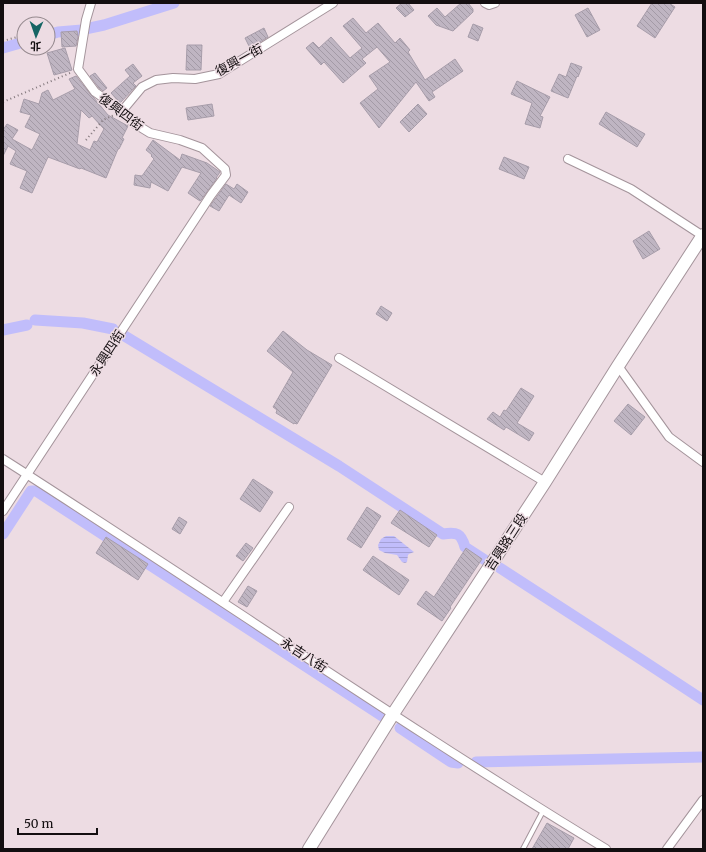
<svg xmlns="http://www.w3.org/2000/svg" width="706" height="852" font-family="Merriweather,'Noto Sans TC',serif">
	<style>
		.water { fill: url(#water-rules) }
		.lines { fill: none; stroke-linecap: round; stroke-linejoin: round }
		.canal { stroke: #c1bdfb; stroke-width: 11 }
		.building { fill: url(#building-back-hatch); stroke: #a79daa; fill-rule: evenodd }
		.lane-casing { stroke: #a4949b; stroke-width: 6 }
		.street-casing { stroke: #a4949b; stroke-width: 10 }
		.secondary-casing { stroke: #a4949b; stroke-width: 14 }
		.path { stroke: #83787d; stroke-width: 2; stroke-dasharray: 1 3; stroke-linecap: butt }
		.lane { stroke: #fff; stroke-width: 4 }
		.street { stroke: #fff; stroke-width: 8 }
		.secondary { stroke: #fff; stroke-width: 12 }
		.labels { text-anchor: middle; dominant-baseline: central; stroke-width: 3; stroke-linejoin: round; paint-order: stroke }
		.street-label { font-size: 13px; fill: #130e10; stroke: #eddce3 }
	</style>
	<defs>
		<pattern id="water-rules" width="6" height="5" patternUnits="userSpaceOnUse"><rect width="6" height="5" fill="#c1bdfb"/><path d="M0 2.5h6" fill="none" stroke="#a5a1d6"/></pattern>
		<pattern id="building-back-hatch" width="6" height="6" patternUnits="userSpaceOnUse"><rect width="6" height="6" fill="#bfb5c2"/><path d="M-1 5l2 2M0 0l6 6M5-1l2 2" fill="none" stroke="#a39aa6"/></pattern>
	</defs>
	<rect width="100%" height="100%" fill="#eddce3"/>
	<path class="water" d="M 386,536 L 394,536 L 414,552 L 409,554 L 408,555 L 407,562 L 405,563 L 402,562 L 397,555 L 385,553 L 379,550 L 378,545 L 381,539 Z"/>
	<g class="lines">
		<g class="canal">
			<path d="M 85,29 L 104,25 L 174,3"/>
			<path d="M 48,35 L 58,32 L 82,30"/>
			<path d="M 3,48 L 24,42"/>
			<path d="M 35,320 L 83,323 L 113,329"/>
			<path d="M 3,330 L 27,325"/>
			<path d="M 123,335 L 339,466 L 443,534 C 457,532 461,533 465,547 L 485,560"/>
			<path d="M 3,534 L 31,491 L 36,491 L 382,716"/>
			<path d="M 500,568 L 639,658 L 703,700"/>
			<path d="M 400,728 L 451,762 L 458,763"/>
			<path d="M 476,762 L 703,757"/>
		</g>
	</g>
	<g class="building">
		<path d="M 402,3 L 408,3 L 414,10 L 405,17 L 396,8 Z"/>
		<path d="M 461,3 L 468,3 L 473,9 L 473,12 L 453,31 L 436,25 L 428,16 L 437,8 L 445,17 Z"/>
		<path d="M 652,3 L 669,3 L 675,7 L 655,38 L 637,26 Z"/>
		<path d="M 588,8 L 600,30 L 587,37 L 575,15 Z"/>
		<path d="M 353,18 L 366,33 L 378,23 L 395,43 L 400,38 L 410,50 L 408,52 L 425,80 L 455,59 L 463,71 L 432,92 L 435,97 L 429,101 L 416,82 L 379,128 L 360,103 L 378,89 L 369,76 L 390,62 L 377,47 L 362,59 L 366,63 L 343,83 L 324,62 L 321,65 L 306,48 L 313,42 L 319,48 L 331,37 L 350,58 L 362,48 L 343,26 Z"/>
		<path d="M 473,24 L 483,28 L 478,41 L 468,37 Z"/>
		<path d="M 264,28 L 268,37 L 250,48 L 245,38 Z"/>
		<path d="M 77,31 L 78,37 L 76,46 L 62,47 L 61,32 Z"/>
		<path d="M 187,45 L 202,45 L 201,70 L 186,70 Z"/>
		<path d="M 65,48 L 72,70 L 54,75 L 47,53 Z"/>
		<path d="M 571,63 L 582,67 L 578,77 L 577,76 L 568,98 L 551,91 L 559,74 L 566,77 Z"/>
		<path d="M 133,64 L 142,76 L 133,83 L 136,86 L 120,103 L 111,93 L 130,76 L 125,70 Z"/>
		<path d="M 95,73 L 107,88 L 103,91 L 99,88 L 90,76 Z"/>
		<path d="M 76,76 L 91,95 L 94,98 L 108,115 L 128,126 L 122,138 L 124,139 L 119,149 L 118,149 L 106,178 L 81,168 L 80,169 L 48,157 L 32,193 L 20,188 L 27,171 L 10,164 L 16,151 L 8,146 L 3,156 L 3,130 L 7,124 L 18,130 L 12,139 L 32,150 L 40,134 L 25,127 L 31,115 L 20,112 L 24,99 L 39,104 L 42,93 L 48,90 L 53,100 L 75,89 L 69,79 ZM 81,110 L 89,118 L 92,116 L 104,129 L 97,142 L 94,141 L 90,150 L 77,144 Z"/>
		<path d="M 517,81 L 550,97 L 540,116 L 543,117 L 540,128 L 525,124 L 532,103 L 511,94 Z"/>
		<path d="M 212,104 L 214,116 L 188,120 L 186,108 Z"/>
		<path d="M 418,104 L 427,114 L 409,132 L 400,122 Z"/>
		<path d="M 606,112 L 645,134 L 637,147 L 599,124 Z"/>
		<path d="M 153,140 L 180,160 L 182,154 L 207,163 L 220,172 L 216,178 L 217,178 L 201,200 L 200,201 L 188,193 L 201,173 L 182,167 L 168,191 L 151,182 L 150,188 L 134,185 L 135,175 L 142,176 L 154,159 L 151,156 L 152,155 L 146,150 Z"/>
		<path d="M 504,157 L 529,167 L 524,179 L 499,169 Z"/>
		<path d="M 226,184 L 234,189 L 237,184 L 248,192 L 241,203 L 229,195 L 219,211 L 210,206 Z"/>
		<path d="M 649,231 L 660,249 L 643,259 L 633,241 Z"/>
		<path d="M 381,306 L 392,313 L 387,321 L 376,314 Z"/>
		<path d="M 283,331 L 307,350 L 332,365 L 297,424 L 294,423 L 294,424 L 276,413 L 277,410 L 273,407 L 293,372 L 267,351 Z"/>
		<path d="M 521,388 L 534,396 L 517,423 L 534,433 L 529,441 L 506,427 L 504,430 L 487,419 L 493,412 L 500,417 L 504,410 L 506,411 Z"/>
		<path d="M 628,404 L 645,417 L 631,435 L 614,421 Z"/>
		<path d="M 253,479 L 273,492 L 260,512 L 240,499 Z"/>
		<path d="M 367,507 L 381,516 L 361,548 L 347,539 Z"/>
		<path d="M 400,510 L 437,535 L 429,547 L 391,523 Z"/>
		<path d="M 179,517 L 187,522 L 180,534 L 172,529 Z"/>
		<path d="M 106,537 L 148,564 L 138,580 L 96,553 Z"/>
		<path d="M 246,543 L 253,548 L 243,561 L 236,556 Z"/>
		<path d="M 466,548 L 482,559 L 450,607 L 451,608 L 442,621 L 417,604 L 426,591 L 434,597 Z"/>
		<path d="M 373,556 L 409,580 L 399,595 L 363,570 Z"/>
		<path d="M 248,586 L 257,591 L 247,607 L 238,602 Z"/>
		<path d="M 547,823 L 574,838 L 568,849 L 532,849 Z"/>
	</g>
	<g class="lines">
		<g class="lane-casing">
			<path id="lane" d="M 523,849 L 543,811"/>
		</g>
		<g class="street-casing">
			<g id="street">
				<path d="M 485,3 L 489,5 L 495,3"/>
				<path d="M 122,111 L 142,87 L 156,80 L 173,78 L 195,79 L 219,74 L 333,3"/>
				<path d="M 568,159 L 631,189 L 703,236"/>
				<path d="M 339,358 L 545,482"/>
				<path d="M 618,366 L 669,437 L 703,462"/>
				<path d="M 3,459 C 205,588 401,724 606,849"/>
				<path d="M 3,511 L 211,195 L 226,175 L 225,169 L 202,148 L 180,140 L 150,133 L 132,122 L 122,111 L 95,92 L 78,69 L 86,20 L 91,3"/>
				<path d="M 223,602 L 289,507"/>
				<path d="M 667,849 L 703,800"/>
			</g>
		</g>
		<g class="secondary-casing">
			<path id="secondary" d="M 309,849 L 393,714 L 545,482 L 618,366 L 703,235"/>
		</g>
		<g class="path">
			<path d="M 3,41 L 24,35"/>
			<path d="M 3,102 L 70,73"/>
			<path d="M 86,140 L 103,120 L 114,115"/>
		</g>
		<use href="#lane" class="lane"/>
		<use href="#street" class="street"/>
		<use href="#secondary" class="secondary"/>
	</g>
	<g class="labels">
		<g class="street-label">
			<text transform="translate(239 60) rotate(-29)">復興一街</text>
			<text transform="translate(121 112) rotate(37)">復興四街</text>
			<text transform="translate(107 353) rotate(-57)">永興四街</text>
			<text transform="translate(506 542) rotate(-57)">吉興路三段</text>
			<text transform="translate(304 655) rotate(33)">永吉八街</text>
		</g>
	</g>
	<rect width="706" height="852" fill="none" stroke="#130e10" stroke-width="8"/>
	<g transform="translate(36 36) rotate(182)"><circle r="19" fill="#eddce3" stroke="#968a8f"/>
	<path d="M0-3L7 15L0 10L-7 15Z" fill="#156564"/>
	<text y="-6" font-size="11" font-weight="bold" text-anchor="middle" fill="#130e10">北</text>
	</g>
	<path d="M18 828v6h79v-6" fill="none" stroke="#130e10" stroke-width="2"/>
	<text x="24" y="828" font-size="12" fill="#130e10" stroke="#eddce3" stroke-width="3" paint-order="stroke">50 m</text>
</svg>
